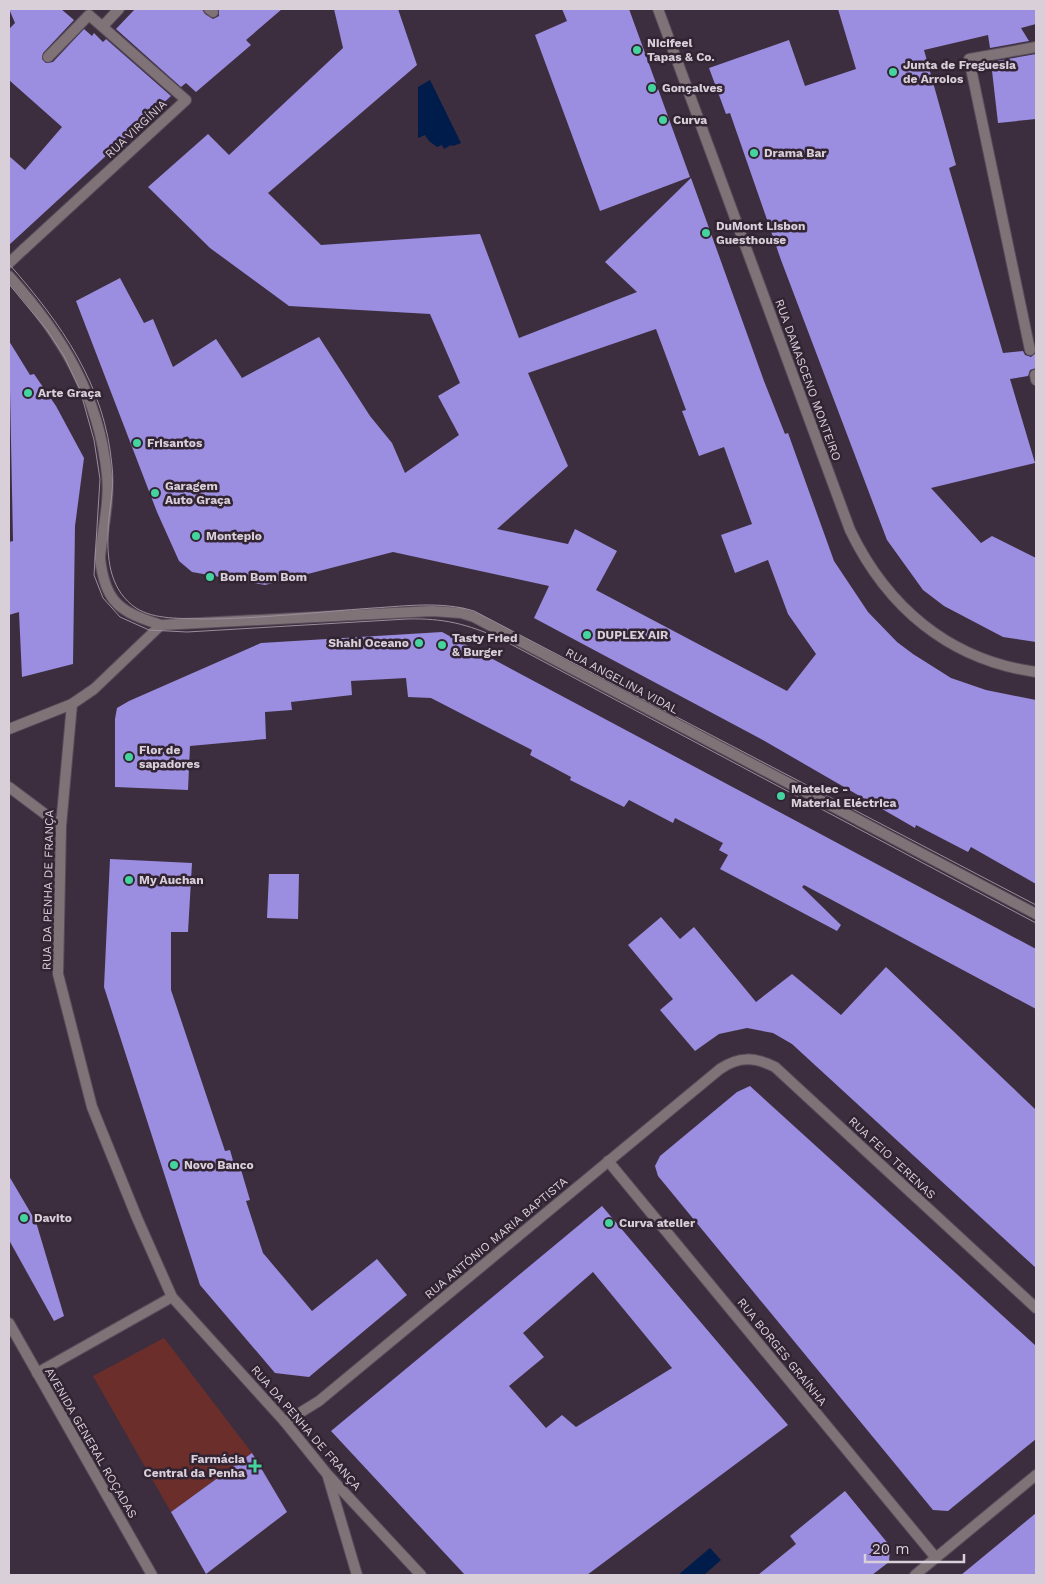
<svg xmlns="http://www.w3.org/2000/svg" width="1045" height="1584" font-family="'Work Sans',sans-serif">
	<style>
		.green { fill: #6c2e2a }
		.water { fill: #001c4b }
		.building { fill: #9b8ddf; fill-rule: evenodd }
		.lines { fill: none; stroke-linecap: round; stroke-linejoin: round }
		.service-casing { stroke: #584b5a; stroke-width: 12 }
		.pedestrian-casing { stroke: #584b5a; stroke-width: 12 }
		.minor-casing { stroke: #584b5a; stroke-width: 12 }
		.tertiary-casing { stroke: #584b5a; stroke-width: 12 }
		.service { stroke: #7f7377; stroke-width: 10 }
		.pedestrian { stroke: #7f7377; stroke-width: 10 }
		.minor { stroke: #7f7377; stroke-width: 10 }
		.tertiary { stroke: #7f7377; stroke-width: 10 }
		.tram { stroke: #9a8f9b; stroke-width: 1 }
		.poi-dot { fill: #45d49f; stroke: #322433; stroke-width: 2 }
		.labels { text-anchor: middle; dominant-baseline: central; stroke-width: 5; stroke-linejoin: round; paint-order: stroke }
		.poi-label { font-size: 12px; font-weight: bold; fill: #d8cfd9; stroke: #322433; text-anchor: start }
		.street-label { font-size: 12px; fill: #d8cfd9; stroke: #322433 }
	</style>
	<rect width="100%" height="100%" fill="#3c2e3e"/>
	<path class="green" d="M 164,1338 L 252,1453 L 171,1512 L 93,1376 Z"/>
	<g class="water">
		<path d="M 430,80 L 461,143 L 453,146 L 451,145 L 444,149 L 442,145 L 437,147 L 429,141 L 425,135 L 418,138 L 418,87 Z"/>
		<path d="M 710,1548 L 721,1560 L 704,1575 L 678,1575 Z"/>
	</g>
	<g class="building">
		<path d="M 9,9 L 61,9 L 74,20 L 43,53 L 42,59 L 46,63 L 53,62 L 84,29 L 92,36 L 94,33 L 103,42 L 106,39 L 171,96 L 9,245 L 9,156 L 25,170 L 62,127 L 9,80 L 9,29 L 15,23 Z"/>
		<path d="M 135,9 L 202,9 L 205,14 L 213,19 L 219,16 L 219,9 L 282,9 L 246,40 L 251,45 L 196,92 L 186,83 L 181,87 L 116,29 Z"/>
		<path d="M 334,9 L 398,9 L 417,65 L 268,193 L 321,245 L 480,234 L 519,338 L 637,292 L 605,262 L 691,178 L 764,381 L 785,434 L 788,433 L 834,561 L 868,612 L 897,642 L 913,654 L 951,678 L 986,690 L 1036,700 L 1036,884 L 971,847 L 968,852 L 916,825 L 915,828 L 761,739 L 534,618 L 549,586 L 393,552 L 265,585 L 192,572 L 179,561 L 157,512 L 76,301 L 120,278 L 144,323 L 153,319 L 173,367 L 216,339 L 242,378 L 319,337 L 370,416 L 392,443 L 405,473 L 459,435 L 438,396 L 460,383 L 430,314 L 289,306 L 210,248 L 148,187 L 208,134 L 229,155 L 343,48 ZM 656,329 L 686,410 L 682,411 L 699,456 L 724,447 L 752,524 L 721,535 L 735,573 L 768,560 L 788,614 L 816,654 L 787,691 L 596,590 L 617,551 L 575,529 L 568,544 L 497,529 L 568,466 L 528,373 Z"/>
		<path d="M 562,9 L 629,9 L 690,177 L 600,211 L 535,35 L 567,21 Z"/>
		<path d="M 838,9 L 1036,9 L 1036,24 L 1021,28 L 1029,41 L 990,48 L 988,35 L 924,50 L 956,165 L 949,168 L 1003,353 L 1023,351 L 1025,355 L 1031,357 L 1036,353 L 1036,368 L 1030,370 L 1028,376 L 1010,379 L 1035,463 L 931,488 L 981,543 L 992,536 L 1036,558 L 1036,642 L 1003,637 L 944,606 L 923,590 L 887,540 L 781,260 L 730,113 L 726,114 L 709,68 L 789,40 L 805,86 L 856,69 Z"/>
		<path d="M 1036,54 L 1036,119 L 998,123 L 991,62 Z"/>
		<path d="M 9,341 L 30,375 L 34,374 L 56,406 L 84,458 L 75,526 L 73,664 L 22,677 L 19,612 L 9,615 L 9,542 L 13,541 Z"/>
		<path d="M 442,632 L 1036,949 L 1036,1009 L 804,885 L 802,887 L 841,925 L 837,931 L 720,869 L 728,855 L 719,850 L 723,843 L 675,818 L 673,823 L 629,800 L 624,807 L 570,780 L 571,777 L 530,755 L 532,750 L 431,698 L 408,697 L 406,678 L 351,681 L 352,695 L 291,702 L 292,710 L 265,712 L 266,739 L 190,746 L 188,790 L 115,787 L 115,719 L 117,708 L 129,701 L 261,643 Z"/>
		<path d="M 110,859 L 192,863 L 188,932 L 171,932 L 171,990 L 225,1151 L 230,1150 L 234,1164 L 239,1163 L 250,1200 L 246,1201 L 263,1253 L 312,1311 L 377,1259 L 407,1295 L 309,1377 L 275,1373 L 200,1285 L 104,987 Z"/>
		<path d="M 269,874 L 299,874 L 298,919 L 267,918 Z"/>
		<path d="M 661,917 L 680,939 L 694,927 L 756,1002 L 792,974 L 841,1015 L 886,967 L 1036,1110 L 1036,1268 L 792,1044 L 773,1033 L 747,1028 L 719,1034 L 695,1051 L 660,1010 L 673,999 L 628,945 Z"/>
		<path d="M 750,1086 L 1036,1346 L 1036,1439 L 948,1511 L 933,1510 L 658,1176 L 655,1166 L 660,1156 L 737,1092 Z"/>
		<path d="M 9,1176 L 36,1222 L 64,1316 L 54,1321 L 9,1240 Z"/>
		<path d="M 602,1206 L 788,1425 L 587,1575 L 465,1575 L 331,1431 ZM 593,1272 L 672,1368 L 576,1427 L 562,1415 L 546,1428 L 509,1386 L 544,1357 L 523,1333 Z"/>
		<path d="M 252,1453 L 287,1512 L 206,1574 L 171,1512 Z"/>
		<path d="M 845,1491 L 890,1546 L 889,1562 L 872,1575 L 758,1575 L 796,1544 L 790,1536 Z"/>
		<path d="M 1036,1513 L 1036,1575 L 961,1575 Z"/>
	</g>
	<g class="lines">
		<g class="service-casing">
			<g id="service">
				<path d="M 1030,350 L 969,59 L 1036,47"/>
				<path d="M 1035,375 L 1036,380"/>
			</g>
		</g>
		<g class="pedestrian-casing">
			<path id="pedestrian" d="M 9,263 L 24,249"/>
		</g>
		<g class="minor-casing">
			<g id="minor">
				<path d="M 209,9 L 213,12"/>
				<path d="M 658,9 L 850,530 C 887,607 949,660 1036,672"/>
				<path d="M 103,26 L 119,9"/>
				<path d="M 24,249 L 186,100 L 89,15 L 48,57"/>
				<path d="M 9,276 C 61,334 99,395 107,475 C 110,501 102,532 100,558 C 105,604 121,612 161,625 L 432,611 L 461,613 L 474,617 L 1036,914"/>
				<path d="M 72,704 L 61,826 L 58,974 L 92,1107 L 137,1218 L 172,1297 L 285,1422 L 327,1474 L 421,1575"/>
				<path d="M 9,787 L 61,826"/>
				<path d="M 608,1161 L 936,1558"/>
				<path d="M 37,1373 L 172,1297"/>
				<path d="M 285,1422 L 319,1401 L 720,1069 C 739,1056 755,1057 775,1067 L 1036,1308"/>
				<path d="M 328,1477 L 357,1575"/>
				<path d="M 915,1575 L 1036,1475"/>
			</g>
		</g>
		<g class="tertiary-casing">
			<g id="tertiary">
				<path d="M 9,729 L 72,704 L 94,689 L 161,625"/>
				<path d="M 9,1323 L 152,1575"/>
			</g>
		</g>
		<use href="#service" class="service"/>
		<use href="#pedestrian" class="pedestrian"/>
		<use href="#minor" class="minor"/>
		<use href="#tertiary" class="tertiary"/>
		<g class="tram">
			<path d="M 9,264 C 61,323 105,385 112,466 C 115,489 108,511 108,534 C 107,562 111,591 136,608 C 155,620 181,618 203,619 C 259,619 316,612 373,608 C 407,606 441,601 474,611 L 1036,905"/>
			<path d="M 9,284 L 47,330 L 64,356 L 80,390 L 94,440 L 100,479 L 94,575 L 103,598 L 120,617 L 149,630 L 187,632 L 407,619 C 444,618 467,624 501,639 L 1036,923"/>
		</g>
	</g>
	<g class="poi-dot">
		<circle cx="637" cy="50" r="5"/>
		<circle cx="893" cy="72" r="5"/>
		<circle cx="652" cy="88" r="5"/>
		<circle cx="663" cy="120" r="5"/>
		<circle cx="754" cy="153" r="5"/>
		<circle cx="706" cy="233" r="5"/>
		<circle cx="28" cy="393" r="5"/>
		<circle cx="137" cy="443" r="5"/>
		<circle cx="155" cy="493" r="5"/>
		<circle cx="196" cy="536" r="5"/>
		<circle cx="210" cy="577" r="5"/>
		<circle cx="587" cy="635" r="5"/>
		<circle cx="419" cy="643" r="5"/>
		<circle cx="442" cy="645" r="5"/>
		<circle cx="129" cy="757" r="5"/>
		<circle cx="781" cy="796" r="5"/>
		<circle cx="129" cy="880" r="5"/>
		<circle cx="174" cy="1165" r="5"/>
		<circle cx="24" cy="1218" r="5"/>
		<circle cx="609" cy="1223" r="5"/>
		<path d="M252.5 1458.5h5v5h5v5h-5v5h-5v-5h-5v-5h5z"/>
	</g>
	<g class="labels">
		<g class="poi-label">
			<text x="647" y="43">Nicifeel<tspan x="647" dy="14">Tapas &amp; Co.</tspan></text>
			<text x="903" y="65">Junta de Freguesia<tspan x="903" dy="14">de Arroios</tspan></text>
			<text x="662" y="88">Gonçalves</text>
			<text x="673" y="120">Curva</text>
			<text x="764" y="153">Drama Bar</text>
			<text x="716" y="226">DuMont Lisbon<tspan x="716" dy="14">Guesthouse</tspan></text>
			<text x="38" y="393">Arte Graça</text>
			<text x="147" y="443">Frisantos</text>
			<text x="165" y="486">Garagem<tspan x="165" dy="14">Auto Graça</tspan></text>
			<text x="206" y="536">Montepio</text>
			<text x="220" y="577">Bom Bom Bom</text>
			<text x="597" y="635">DUPLEX AIR</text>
			<text x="452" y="638">Tasty Fried<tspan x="452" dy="14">&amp; Burger</tspan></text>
			<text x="409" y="643" text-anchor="end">Shahi Oceano</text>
			<text x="139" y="750">Flor de<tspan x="139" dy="14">sapadores</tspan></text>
			<text x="791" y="789">Matelec -<tspan x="791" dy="14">Material Eléctrica</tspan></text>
			<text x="139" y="880">My Auchan</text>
			<text x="184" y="1165">Novo Banco</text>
			<text x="34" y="1218">Davito</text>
			<text x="619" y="1223">Curva atelier</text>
			<text x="245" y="1459" text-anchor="end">Farmácia<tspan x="245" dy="14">Central da Penha</tspan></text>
		</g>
		<g class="street-label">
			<text transform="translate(136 129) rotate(-43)">RUA VIRGÍNIA</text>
			<text transform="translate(808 380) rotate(70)">RUA DAMASCENO MONTEIRO</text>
			<text transform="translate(622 681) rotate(28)">RUA ANGELINA VIDAL</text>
			<text transform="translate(48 890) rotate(-89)">RUA DA PENHA DE FRANÇA</text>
			<text transform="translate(892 1158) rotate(43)">RUA FEIO TERENAS</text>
			<text transform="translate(496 1238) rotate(-40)">RUA ANTÓNIO MARIA BAPTISTA</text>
			<text transform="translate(782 1352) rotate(51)">RUA BORGES GRAÍNHA</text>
			<text transform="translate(306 1428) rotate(49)">RUA DA PENHA DE FRANÇA</text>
			<text transform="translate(91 1443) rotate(60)">AVENIDA GENERAL ROÇADAS</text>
		</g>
	</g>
	<rect width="1045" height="1584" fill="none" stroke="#d8cfd9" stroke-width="20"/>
	<path d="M865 1554v8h99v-8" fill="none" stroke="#d8cfd9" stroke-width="2.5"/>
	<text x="872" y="1554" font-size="15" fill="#d8cfd9" stroke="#322433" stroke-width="4" paint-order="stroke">20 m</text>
</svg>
